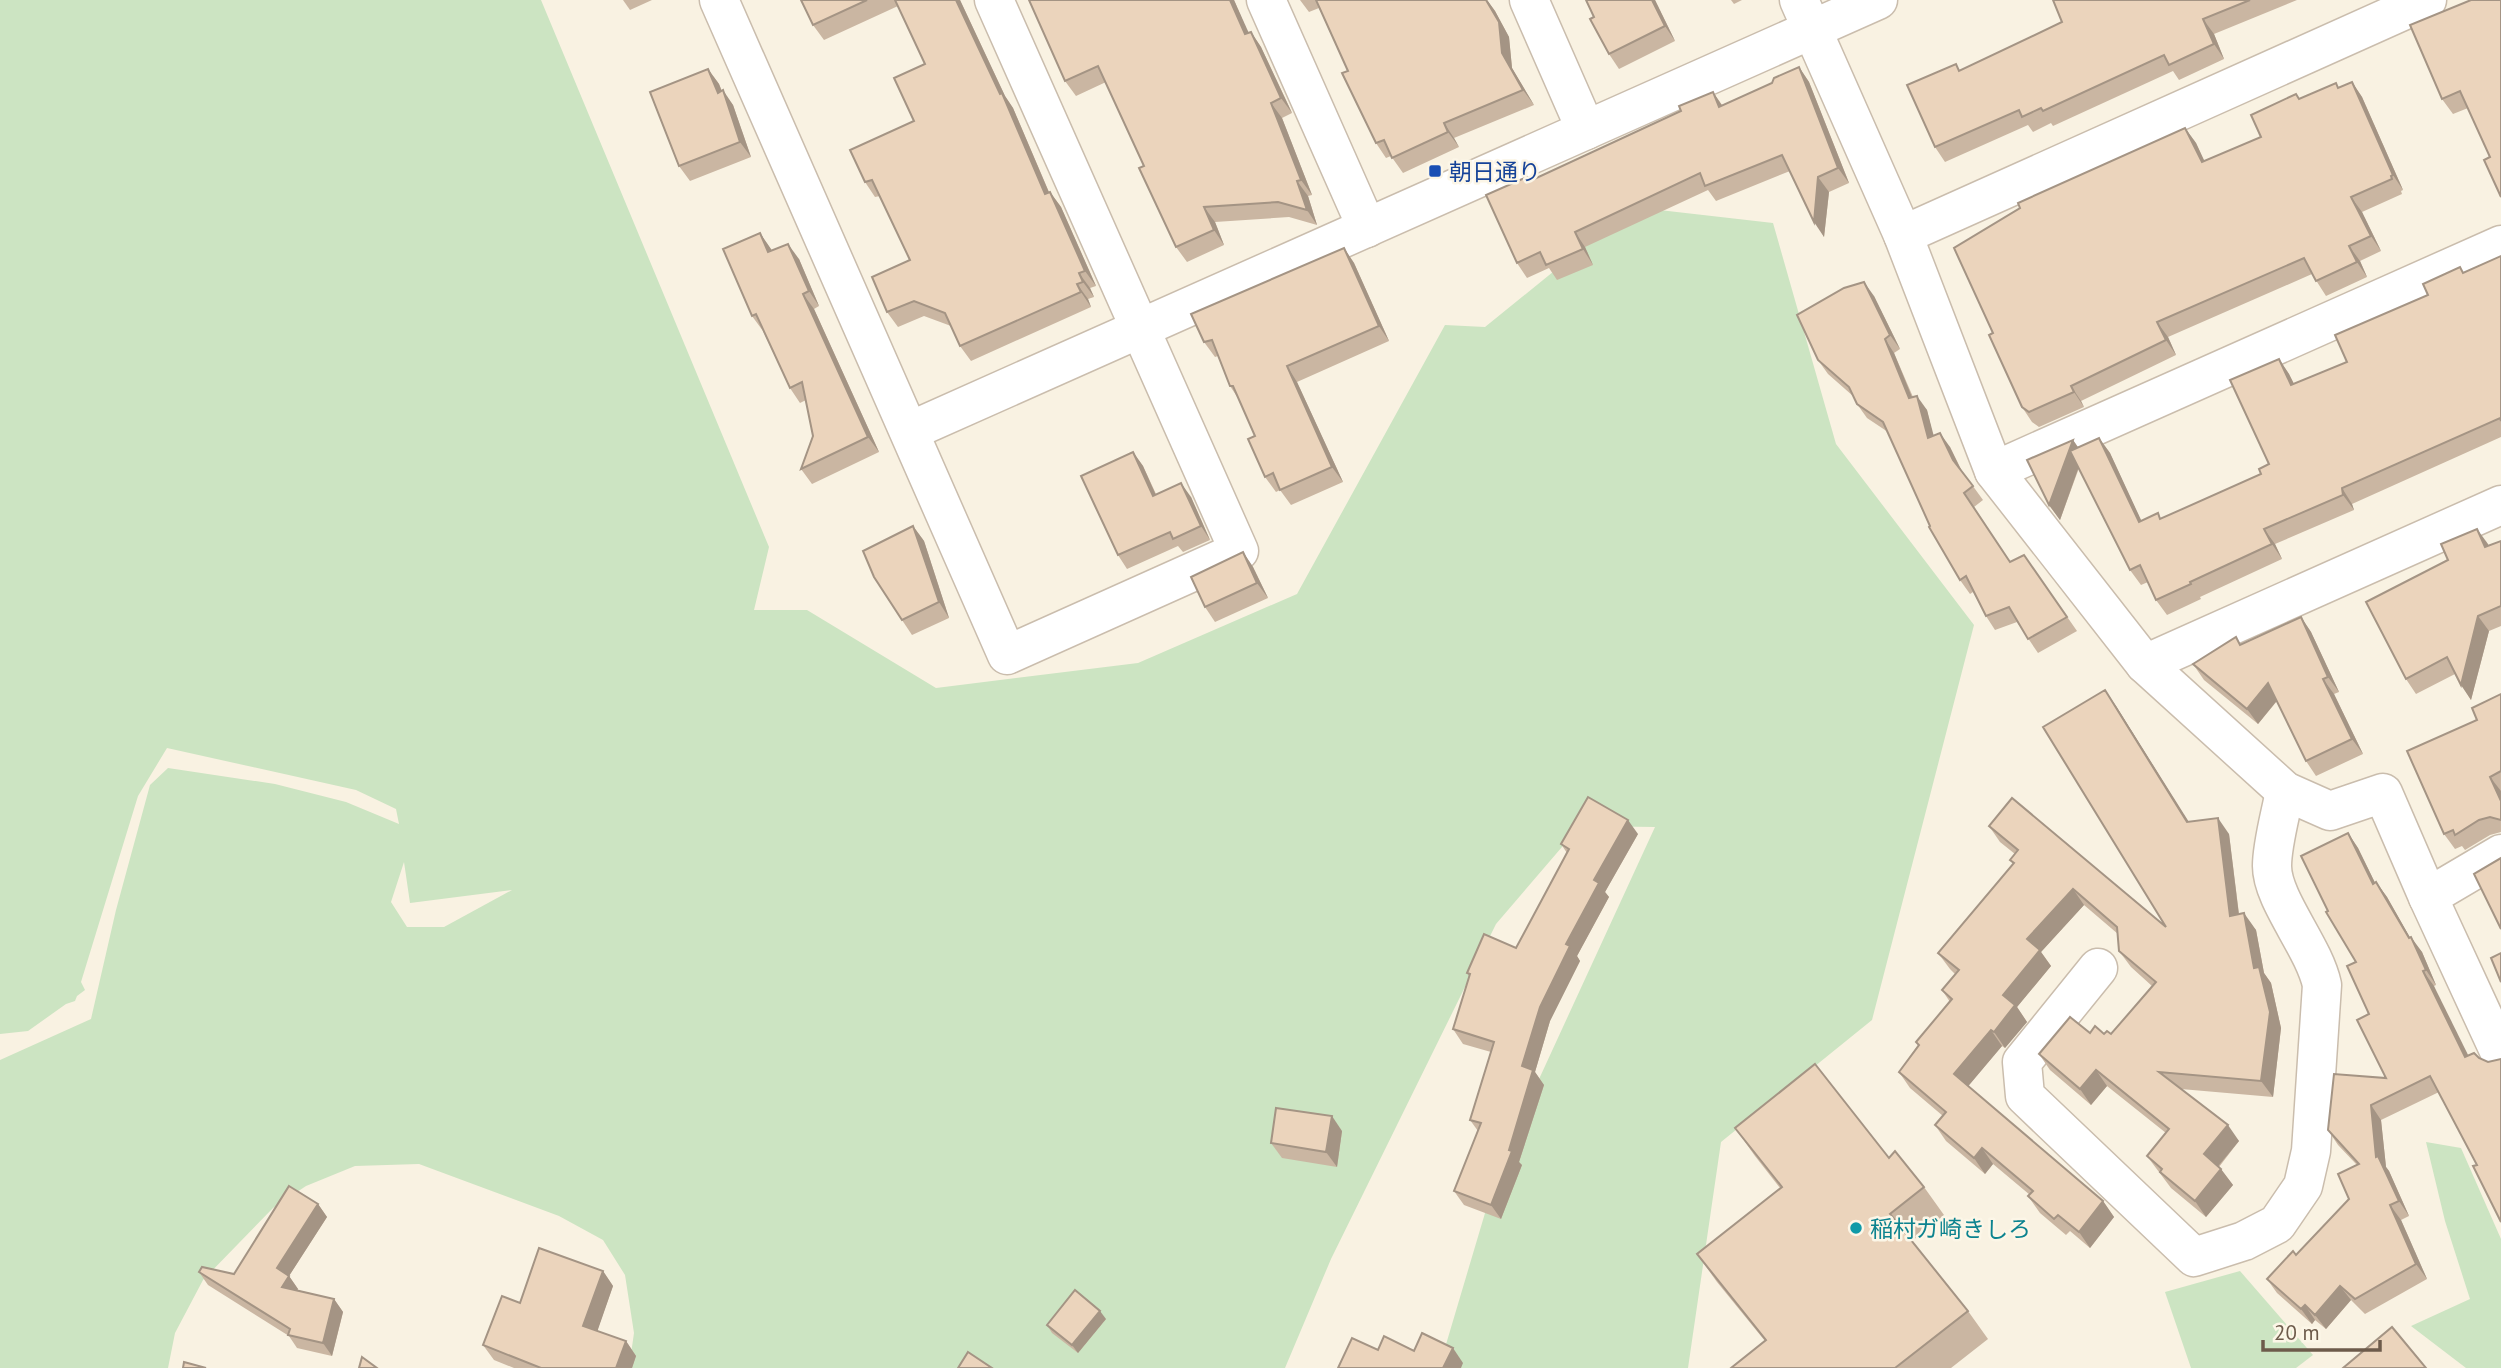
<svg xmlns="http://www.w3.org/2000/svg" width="2501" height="1368" font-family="'PT Sans','Noto Sans JP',sans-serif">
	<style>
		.green { fill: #cce4c2; fill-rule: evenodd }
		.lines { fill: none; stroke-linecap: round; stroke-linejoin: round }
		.minor-casing { stroke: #cabdad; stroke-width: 41 }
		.minor { stroke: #fff; stroke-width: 38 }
		.wall { fill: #cab6a2 }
		.shaded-wall { fill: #a49484 }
		.building { fill: #ebd4bc; stroke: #a49484; stroke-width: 2 }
		.transit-dot { fill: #1a4fb4; stroke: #fcf6e7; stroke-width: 2.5 }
		.culture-dot { fill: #0f9aa8; stroke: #fcf6e7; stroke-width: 2.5 }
		.labels { text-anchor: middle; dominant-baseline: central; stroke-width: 5; stroke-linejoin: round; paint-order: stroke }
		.transit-label { font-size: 23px; fill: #164399; stroke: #fcf6e7; text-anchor: start }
		.culture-label { font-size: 23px; fill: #0d838f; stroke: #fcf6e7; text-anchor: start }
	</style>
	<rect width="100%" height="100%" fill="#f9f2e2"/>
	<g class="green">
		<path d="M 0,0 L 541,0 L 769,547 L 754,610 L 807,610 L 936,688 L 1138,663 L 1297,594 L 1445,325 L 1485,327 L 1633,207 L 1773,223 L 1836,444 L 1974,625 L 1872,1020 L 1721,1142 L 1688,1368 L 1439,1368 L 1499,1166 L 1655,827 L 1580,826 L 1496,924 L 1331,1259 L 1285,1368 L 629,1368 L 634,1333 L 625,1275 L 603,1240 L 559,1216 L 419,1164 L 355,1166 L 306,1186 L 273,1208 L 203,1280 L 175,1333 L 168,1368 L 0,1368 L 0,1060 L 91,1019 L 116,910 L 150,785 L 168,768 L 275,784 L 346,802 L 399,824 L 396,809 L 356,790 L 167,748 L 138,796 L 81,982 L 85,990 L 77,996 L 75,1001 L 66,1004 L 28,1031 L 0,1034 ZM 404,862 L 410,903 L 512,890 L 444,927 L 407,927 L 391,902 Z"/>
		<path d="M 2426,1142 L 2461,1148 L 2501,1239 L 2501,1368 L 2466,1368 L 2411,1326 L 2470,1299 L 2445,1221 Z"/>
		<path d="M 2240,1271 L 2313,1355 L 2296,1368 L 2191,1368 L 2165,1292 Z"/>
	</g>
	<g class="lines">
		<g class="minor-casing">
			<g id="minor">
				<path d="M 719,0 L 1007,655 L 1239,551 L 994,0"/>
				<path d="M 1266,0 L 1367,228"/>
				<path d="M 1529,0 L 1586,130"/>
				<path d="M 1799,0 L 1903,235 L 1994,471 L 2145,664 L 2285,791 L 2330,811 L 2383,793 L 2428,897 L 2501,1055"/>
				<path d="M 1903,235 L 2427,0"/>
				<path d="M 910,431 L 1878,0"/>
				<path d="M 1994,471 L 2501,245"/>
				<path d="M 2145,664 L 2501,505"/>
				<path d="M 2428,897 L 2501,854"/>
				<path d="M 2098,968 L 2022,1062 L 2025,1096 L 2194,1257 L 2244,1241 L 2277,1224 L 2303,1186 L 2311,1151 L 2322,985 C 2314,947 2272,900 2272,866 C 2272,844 2281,813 2285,791"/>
			</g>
		</g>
		<use href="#minor" class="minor"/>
	</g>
	<g class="wall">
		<path d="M 623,0 L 652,0 L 630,10 Z"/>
		<path d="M 801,0 L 960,0 L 1005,96 L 1013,108 L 1049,192 L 1050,192 L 1061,207 L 1096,286 L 1090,288 L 1094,297 L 1088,299 L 1091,307 L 971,361 L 960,346 L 951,326 L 924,316 L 898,327 L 887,312 L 910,260 L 880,196 L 875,197 L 865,182 L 914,121 L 925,64 L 898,6 L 824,40 L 813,25 Z"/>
		<path d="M 1029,0 L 1234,0 L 1248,33 L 1251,32 L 1261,47 L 1292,113 L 1282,118 L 1312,195 L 1308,196 L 1317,225 L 1289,217 L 1215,222 L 1224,245 L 1187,262 L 1176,247 L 1144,166 L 1106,82 L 1076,96 L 1065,81 Z"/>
		<path d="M 1300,0 L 1487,0 L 1495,11 L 1509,37 L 1512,68 L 1534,105 L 1454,138 L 1459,147 L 1403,173 L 1391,156 L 1386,158 L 1376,143 L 1348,71 L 1319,8 L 1309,12 Z"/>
		<path d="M 1655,0 L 1675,41 L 1619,69 L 1609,54 L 1594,17 Z"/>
		<path d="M 1731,0 L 1742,0 L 1734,4 Z"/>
		<path d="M 2053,0 L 2297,0 L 2214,34 L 2224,59 L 2179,80 L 2173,71 L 2053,126 L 2051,123 L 2033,132 L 2028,125 L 1945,162 L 1935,147 L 1961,70 L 2062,22 Z"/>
		<path d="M 2471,0 L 2490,157 L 2468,108 L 2453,114 L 2442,99 Z"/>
		<path d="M 1799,67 L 1809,82 L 1849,183 L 1829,192 L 1824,237 L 1790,171 L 1716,201 L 1708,190 L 1585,247 L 1593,265 L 1557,280 L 1549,268 L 1527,278 L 1517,263 L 1527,177 L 1530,181 L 1681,111 L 1713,92 L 1722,105 L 1772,83 Z"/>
		<path d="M 708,69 L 719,84 L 722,91 L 733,105 L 751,157 L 690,181 L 679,166 Z"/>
		<path d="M 2352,82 L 2362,97 L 2403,190 L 2401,191 L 2402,194 L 2362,212 L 2381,251 L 2360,261 L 2367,277 L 2326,296 L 2312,274 L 2168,337 L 2176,355 L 2081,401 L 2084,407 L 2039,427 L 2032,422 L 2022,407 L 1993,333 L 2185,128 L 2196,143 L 2204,161 L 2261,137 L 2296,94 L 2299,99 L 2336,83 L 2339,88 Z"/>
		<path d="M 760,233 L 772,251 L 799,259 L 819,306 L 814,309 L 879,452 L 812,484 L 801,469 L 813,436 L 806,400 L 800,403 L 790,388 L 763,331 L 752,316 Z"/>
		<path d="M 1344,248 L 1354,263 L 1389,341 L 1297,382 L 1343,482 L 1291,505 L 1280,490 L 1276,492 L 1265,477 L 1255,436 L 1238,398 L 1230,386 L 1218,356 L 1215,357 L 1204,342 Z"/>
		<path d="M 2501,256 L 2501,437 L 2352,504 L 2354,510 L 2275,544 L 2282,559 L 2200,597 L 2201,599 L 2167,615 L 2156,600 L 2148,582 L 2141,585 L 2130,570 L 2079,468 L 2060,520 L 2049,505 L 2073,440 L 2078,447 L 2099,438 L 2110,453 L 2141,521 L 2161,519 L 2261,474 L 2269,464 L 2279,359 L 2289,374 L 2294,384 L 2347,362 L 2428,295 L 2464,273 Z"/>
		<path d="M 1874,296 L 1900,349 L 1894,353 L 1913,397 L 1927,410 L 1933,436 L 1950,447 L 1962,471 L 1983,500 L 1974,507 L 2010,562 L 2024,555 L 2077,631 L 2038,653 L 2017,622 L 1995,630 L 1986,616 L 1973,592 L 1970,594 L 1960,580 L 1930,526 L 1888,432 L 1867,418 L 1857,404 L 1853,396 L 1828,374 L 1818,360 Z"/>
		<path d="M 1133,452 L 1143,466 L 1156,494 L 1191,497 L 1210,540 L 1183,552 L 1178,546 L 1127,569 L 1118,555 Z"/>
		<path d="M 913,526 L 924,541 L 949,618 L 912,635 L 902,620 Z"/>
		<path d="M 2501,541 L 2501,626 L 2489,631 L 2471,700 L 2455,674 L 2416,694 L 2406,679 L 2488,546 Z"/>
		<path d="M 1243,552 L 1253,567 L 1268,598 L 1215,622 L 1205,607 Z"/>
		<path d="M 2301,617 L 2311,632 L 2339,692 L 2334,694 L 2363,754 L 2316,776 L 2306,761 L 2277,701 L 2258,724 L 2204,680 L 2193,664 L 2241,645 Z"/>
		<path d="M 2501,694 L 2501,832 L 2490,835 L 2465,850 L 2462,846 L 2455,849 L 2444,834 L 2477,720 Z"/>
		<path d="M 2116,706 L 2188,822 L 2229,834 L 2239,914 L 2256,930 L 2264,973 L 2271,983 L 2281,1028 L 2273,1097 L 2181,1089 L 2239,1141 L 2219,1167 L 2233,1185 L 2206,1217 L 2171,1188 L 2147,1156 L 2166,1133 L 2107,1086 L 2091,1105 L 2050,1070 L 2039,1054 L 2090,1033 L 2111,1034 L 2152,986 L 2131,967 L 2119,951 L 2118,934 L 2084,905 L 2041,952 L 2051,966 L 2017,1007 L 2027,1022 L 2005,1048 L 2002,1046 L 1968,1086 L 2103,1201 L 2114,1217 L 2090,1248 L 2070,1231 L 2066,1235 L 2040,1213 L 2028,1196 L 2030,1195 L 1993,1164 L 1985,1174 L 1946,1141 L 1935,1125 L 1943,1116 L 1910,1088 L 1899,1072 L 1918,1045 L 1916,1042 L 1950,1002 L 1942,990 L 1955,974 L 1950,969 L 1938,953 L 2013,864 L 2010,860 L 2015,854 L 2000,842 L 1989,826 L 2166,927 Z"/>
		<path d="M 2348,833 L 2358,848 L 2375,883 L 2376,882 L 2387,897 L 2410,938 L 2422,952 L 2436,985 L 2434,986 L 2477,1165 L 2439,1092 L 2381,1120 L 2386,1167 L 2389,1171 L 2409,1216 L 2401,1220 L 2427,1279 L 2365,1314 L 2351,1300 L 2326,1329 L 2315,1320 L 2312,1324 L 2277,1293 L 2267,1279 L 2296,1255 L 2349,1199 L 2357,1165 L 2338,1145 L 2328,1130 L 2386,1078 L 2369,1014 L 2356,962 L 2328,911 Z"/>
		<path d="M 1638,834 L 1605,892 L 1609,897 L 1577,956 L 1580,961 L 1550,1021 L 1535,1072 L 1544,1085 L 1519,1162 L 1522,1165 L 1501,1219 L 1464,1205 L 1454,1191 L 1478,1131 L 1470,1120 L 1491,1052 L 1463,1044 L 1453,1029 L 1469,976 L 1467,973 L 1516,948 L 1567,853 L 1561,844 Z"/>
		<path d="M 1735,1128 L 1889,1158 L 1924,1187 L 1944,1215 L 1912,1241 L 1968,1311 L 1988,1339 L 1951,1368 L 1731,1368 L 1765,1341 L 1717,1282 L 1697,1254 L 1780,1188 L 1755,1156 Z"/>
		<path d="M 1342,1131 L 1337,1167 L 1282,1158 L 1271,1143 Z"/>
		<path d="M 318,1204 L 327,1217 L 289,1276 L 298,1289 L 297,1290 L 334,1299 L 343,1312 L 332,1356 L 297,1348 L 289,1336 L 208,1285 L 199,1272 L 234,1274 Z"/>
		<path d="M 603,1271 L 613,1286 L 597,1331 L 626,1341 L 636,1356 L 632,1368 L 514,1368 L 494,1360 L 483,1345 L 520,1303 Z"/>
		<path d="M 1106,1319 L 1078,1353 L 1052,1333 L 1047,1325 Z"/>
	</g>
	<g class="shaded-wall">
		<path d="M 956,0 L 960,0 L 1005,96 L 1013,108 L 1056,209 L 1045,194 Z"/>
		<path d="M 1230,0 L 1234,0 L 1256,49 L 1245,34 Z"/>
		<path d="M 1487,0 L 1495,11 L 1509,37 L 1512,68 L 1534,105 L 1523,90 L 1502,53 Z"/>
		<path d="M 1652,0 L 1655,0 L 1675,41 L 1665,26 Z"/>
		<path d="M 2203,19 L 2214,34 L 2224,59 L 2214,44 Z"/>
		<path d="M 1251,32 L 1261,47 L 1292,113 L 1281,98 Z"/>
		<path d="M 1799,67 L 1809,82 L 1849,183 L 1838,168 Z"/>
		<path d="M 708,69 L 719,84 L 728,108 L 718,93 Z"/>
		<path d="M 2352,82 L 2362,97 L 2403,190 L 2393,175 Z"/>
		<path d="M 723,90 L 733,105 L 751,157 L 740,142 Z"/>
		<path d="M 1713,92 L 1723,107 L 1719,107 Z"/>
		<path d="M 1271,103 L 1282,118 L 1312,195 L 1301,180 Z"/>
		<path d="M 1444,123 L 1454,138 L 1459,147 L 1448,132 Z"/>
		<path d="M 2185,128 L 2196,143 L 2212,177 L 2202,162 Z"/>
		<path d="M 1818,177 L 1829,192 L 1824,237 L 1814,222 Z"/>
		<path d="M 1297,181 L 1308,196 L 1317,225 L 1307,210 Z"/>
		<path d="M 1050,192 L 1061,207 L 1096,286 L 1085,271 Z"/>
		<path d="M 2351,197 L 2362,212 L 2381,251 L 2371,236 Z"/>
		<path d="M 1204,207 L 1215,222 L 1224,245 L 1214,230 Z"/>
		<path d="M 1575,232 L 1585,247 L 1593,265 L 1583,249 Z"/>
		<path d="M 760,233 L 771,249 L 779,267 L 768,252 Z"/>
		<path d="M 788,244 L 799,259 L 819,306 L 809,291 Z"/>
		<path d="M 2349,246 L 2360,261 L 2367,277 L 2357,262 Z"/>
		<path d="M 1344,248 L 1354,263 L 1389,341 L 1379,326 Z"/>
		<path d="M 1079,273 L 1090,288 L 1094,297 L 1083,282 Z"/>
		<path d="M 1864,282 L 1874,296 L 1900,349 L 1890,335 Z"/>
		<path d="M 1077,284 L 1088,299 L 1091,307 L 1081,292 Z"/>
		<path d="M 803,294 L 814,309 L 879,452 L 868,437 Z"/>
		<path d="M 2157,322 L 2168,337 L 2176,355 L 2166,340 Z"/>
		<path d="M 1885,339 L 1894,353 L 1918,412 L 1909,398 Z"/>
		<path d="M 2279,359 L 2289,374 L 2302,400 L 2291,385 Z"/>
		<path d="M 1287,366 L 1297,382 L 1343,482 L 1332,467 Z"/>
		<path d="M 2071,386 L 2081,401 L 2084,407 L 2074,392 Z"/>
		<path d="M 1917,396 L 1927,410 L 1938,452 L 1928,438 Z"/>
		<path d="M 1940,433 L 1950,447 L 1963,474 L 1953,460 Z"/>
		<path d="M 2099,438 L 2110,453 L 2149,537 L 2139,522 Z"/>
		<path d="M 2073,440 L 2083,455 L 2060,520 L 2049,505 Z"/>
		<path d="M 1133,452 L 1143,466 L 1162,509 L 1153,496 Z"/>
		<path d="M 1181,483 L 1191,497 L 1210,540 L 1201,526 Z"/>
		<path d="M 2342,488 L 2352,504 L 2354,510 L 2343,495 Z"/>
		<path d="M 913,526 L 924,541 L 949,618 L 939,602 Z"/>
		<path d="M 2264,529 L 2275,544 L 2282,559 L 2272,544 Z"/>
		<path d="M 2477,529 L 2488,544 L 2495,562 L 2485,547 Z"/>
		<path d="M 1243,552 L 1253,567 L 1268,598 L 1257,583 Z"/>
		<path d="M 2478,616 L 2489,631 L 2471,700 L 2461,685 Z"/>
		<path d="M 2301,617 L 2311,632 L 2339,692 L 2328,677 Z"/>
		<path d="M 2323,679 L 2334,694 L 2363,754 L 2352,739 Z"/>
		<path d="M 2268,683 L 2279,698 L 2258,724 L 2247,709 Z"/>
		<path d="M 2105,690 L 2116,706 L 2199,838 L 2187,822 Z"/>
		<path d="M 2490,777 L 2501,791 L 2501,801 Z"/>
		<path d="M 2218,818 L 2229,834 L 2241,932 L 2230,916 Z"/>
		<path d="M 1628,820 L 1638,834 L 1605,892 L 1609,897 L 1577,956 L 1580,961 L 1550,1021 L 1535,1072 L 1544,1085 L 1519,1162 L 1522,1165 L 1501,1219 L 1491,1205 L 1509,1150 L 1522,1066 L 1540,1007 L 1594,880 Z"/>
		<path d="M 2348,833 L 2358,848 L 2383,899 L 2373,884 Z"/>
		<path d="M 2376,882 L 2387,897 L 2416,948 L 2411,937 L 2422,952 L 2436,985 L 2426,970 Z"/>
		<path d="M 2073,889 L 2084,905 L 2041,952 L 2051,966 L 2017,1007 L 2027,1022 L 2005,1048 L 1994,1032 L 2003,995 L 2027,939 Z"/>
		<path d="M 2244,913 L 2256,930 L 2264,973 L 2271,983 L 2281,1028 L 2273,1097 L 2261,1081 L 2254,968 Z"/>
		<path d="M 2423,971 L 2434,986 L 2476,1071 L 2465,1057 Z"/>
		<path d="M 1991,1030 L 2002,1046 L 1965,1090 L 1954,1074 Z"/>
		<path d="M 2096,1070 L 2107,1086 L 2091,1105 L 2080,1089 Z"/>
		<path d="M 2371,1105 L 2381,1120 L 2386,1167 L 2389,1171 L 2409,1216 L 2399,1201 L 2376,1157 Z"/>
		<path d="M 1332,1116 L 1342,1131 L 1337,1167 L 1326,1152 Z"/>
		<path d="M 2228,1125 L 2239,1141 L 2215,1170 L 2204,1154 Z"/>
		<path d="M 1982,1148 L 1993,1164 L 1985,1174 L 1974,1158 Z"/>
		<path d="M 2221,1169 L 2233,1185 L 2206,1217 L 2195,1201 Z"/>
		<path d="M 2103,1201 L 2114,1217 L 2090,1248 L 2079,1232 Z"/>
		<path d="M 318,1204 L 327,1217 L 289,1276 L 298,1289 L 291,1299 L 282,1287 L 277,1268 Z"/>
		<path d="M 2390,1205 L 2401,1220 L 2427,1279 L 2416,1264 Z"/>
		<path d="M 603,1271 L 613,1286 L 594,1341 L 583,1326 Z"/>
		<path d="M 2340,1286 L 2351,1300 L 2326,1329 L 2315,1315 Z"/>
		<path d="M 334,1299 L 343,1312 L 332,1356 L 323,1343 Z"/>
		<path d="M 2305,1305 L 2315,1320 L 2312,1324 L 2301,1309 Z"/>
		<path d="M 1100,1311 L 1106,1319 L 1078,1353 L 1072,1345 Z"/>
		<path d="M 626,1341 L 636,1356 L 632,1368 L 616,1368 Z"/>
		<path d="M 1453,1348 L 1463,1363 L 1461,1368 L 1443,1368 Z"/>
	</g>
	<g class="building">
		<path d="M 801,0 L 867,0 L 813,25 Z"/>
		<path d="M 895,0 L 956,0 L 1000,94 L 1002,93 L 1045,194 L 1050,192 L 1085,271 L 1079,273 L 1083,282 L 1077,284 L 1081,292 L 960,346 L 945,313 L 914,301 L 887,312 L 872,277 L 910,260 L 872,180 L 865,182 L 850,150 L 914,121 L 894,78 L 925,64 Z"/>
		<path d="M 1029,0 L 1230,0 L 1245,34 L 1251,32 L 1281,98 L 1271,103 L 1301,180 L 1297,181 L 1307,210 L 1278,202 L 1204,207 L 1214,230 L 1176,247 L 1139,168 L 1144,166 L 1098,66 L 1065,81 Z"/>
		<path d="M 1316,0 L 1486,0 L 1499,22 L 1502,53 L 1523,90 L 1444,123 L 1448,132 L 1392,158 L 1384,140 L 1376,143 L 1342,73 L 1348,71 Z"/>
		<path d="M 1586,0 L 1652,0 L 1665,26 L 1609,54 L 1590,19 L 1594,17 Z"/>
		<path d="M 2053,0 L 2250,0 L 2203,19 L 2214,44 L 2169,65 L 2164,55 L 2043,111 L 2041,108 L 2022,117 L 2019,110 L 1935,147 L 1907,85 L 1956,64 L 1959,71 L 2062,22 Z"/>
		<path d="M 2471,0 L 2501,0 L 2501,197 L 2484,160 L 2490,157 L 2460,91 L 2442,99 L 2410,25 Z"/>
		<path d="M 1799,67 L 1838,168 L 1818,177 L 1814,222 L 1782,155 L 1705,186 L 1700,173 L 1575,232 L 1583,249 L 1546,265 L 1540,252 L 1517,263 L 1486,195 L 1527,177 L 1530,181 L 1681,111 L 1679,106 L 1713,92 L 1719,107 L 1772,83 L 1774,78 Z"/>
		<path d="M 708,69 L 718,93 L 723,90 L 740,142 L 679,166 L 650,92 Z"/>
		<path d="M 2352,82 L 2393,175 L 2391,176 L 2392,179 L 2351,197 L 2371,236 L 2349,246 L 2357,262 L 2316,281 L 2304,258 L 2157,322 L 2166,340 L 2071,386 L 2074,392 L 2029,412 L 2022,407 L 1989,335 L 1993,333 L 1954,248 L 2020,208 L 2018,203 L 2185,128 L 2202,162 L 2261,137 L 2251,115 L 2296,94 L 2299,99 L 2336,83 L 2338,88 Z"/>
		<path d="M 760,233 L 768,252 L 788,244 L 809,291 L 803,294 L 868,437 L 801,469 L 813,436 L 802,382 L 790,388 L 756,314 L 752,316 L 723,249 Z"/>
		<path d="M 1344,248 L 1379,326 L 1287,366 L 1332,467 L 1280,490 L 1273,473 L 1265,477 L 1248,439 L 1255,436 L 1233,386 L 1230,386 L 1212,340 L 1204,342 L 1191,314 Z"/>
		<path d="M 2501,256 L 2501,421 L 2500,418 L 2342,488 L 2343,495 L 2264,529 L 2272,544 L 2190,582 L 2191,584 L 2156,600 L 2140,565 L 2130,570 L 2070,451 L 2099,438 L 2139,522 L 2158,513 L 2160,519 L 2261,474 L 2259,469 L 2269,464 L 2230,380 L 2279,359 L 2291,385 L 2347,362 L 2335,335 L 2428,295 L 2423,284 L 2460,267 L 2463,273 Z"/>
		<path d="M 1864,282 L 1890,335 L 1885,339 L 1909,398 L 1917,396 L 1928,438 L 1940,433 L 1953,460 L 1973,486 L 1964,493 L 2010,562 L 2024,555 L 2067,617 L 2028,639 L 2009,607 L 1986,616 L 1966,576 L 1960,580 L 1929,527 L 1930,526 L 1883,422 L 1857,404 L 1849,387 L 1818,360 L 1797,315 L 1844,288 Z"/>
		<path d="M 2073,440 L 2049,505 L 2027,460 Z"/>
		<path d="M 1133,452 L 1153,496 L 1181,483 L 1201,526 L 1173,539 L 1170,532 L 1118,555 L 1081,476 Z"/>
		<path d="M 913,526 L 939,602 L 902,620 L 874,577 L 863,551 Z"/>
		<path d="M 2477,529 L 2485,547 L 2501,541 L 2501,606 L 2478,616 L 2461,685 L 2447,657 L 2406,679 L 2366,602 L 2448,560 L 2441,544 Z"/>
		<path d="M 1243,552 L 1257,583 L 1205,607 L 1191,577 Z"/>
		<path d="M 2301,617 L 2328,677 L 2323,679 L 2352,739 L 2306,761 L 2268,683 L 2247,709 L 2193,664 L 2236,637 L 2240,645 Z"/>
		<path d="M 2105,690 L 2187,822 L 2218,818 L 2230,916 L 2244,913 L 2254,968 L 2259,967 L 2270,1012 L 2261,1081 L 2159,1072 L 2228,1125 L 2204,1154 L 2221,1169 L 2195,1201 L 2160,1172 L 2162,1169 L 2147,1156 L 2169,1129 L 2096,1070 L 2080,1089 L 2039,1054 L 2070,1017 L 2090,1033 L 2095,1026 L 2104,1034 L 2107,1031 L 2111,1034 L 2156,982 L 2119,951 L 2117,927 L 2073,889 L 2027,939 L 2040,950 L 2003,995 L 2015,1005 L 1994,1032 L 1991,1030 L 1954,1074 L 2103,1201 L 2079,1232 L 2058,1215 L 2054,1219 L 2028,1196 L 2033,1191 L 1982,1148 L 1974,1158 L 1935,1125 L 1946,1112 L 1899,1072 L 1919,1045 L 1916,1042 L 1952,999 L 1942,990 L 1959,970 L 1938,953 L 2014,863 L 2010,860 L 2018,850 L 1989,826 L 2012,798 L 2166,927 L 2043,727 Z"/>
		<path d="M 2501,694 L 2501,771 L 2490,777 L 2501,801 L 2501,820 L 2490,817 L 2479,820 L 2455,835 L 2453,830 L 2444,834 L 2407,751 L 2477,720 L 2472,708 Z"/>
		<path d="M 1588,797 L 1628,820 L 1594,880 L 1599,883 L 1566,944 L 1570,946 L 1540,1007 L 1522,1066 L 1533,1070 L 1509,1150 L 1512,1151 L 1491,1205 L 1454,1191 L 1481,1123 L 1470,1120 L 1494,1042 L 1453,1029 L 1470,974 L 1467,973 L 1484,934 L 1516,948 L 1569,849 L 1561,844 Z"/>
		<path d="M 2348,833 L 2373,884 L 2376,882 L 2409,938 L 2411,937 L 2426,970 L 2423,971 L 2465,1057 L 2474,1053 L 2479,1058 L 2488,1062 L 2501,1059 L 2501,1222 L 2473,1166 L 2477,1165 L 2430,1076 L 2371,1105 L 2376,1157 L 2378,1156 L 2399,1201 L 2390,1205 L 2416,1264 L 2355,1299 L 2340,1286 L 2315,1315 L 2305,1305 L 2301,1309 L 2267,1279 L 2293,1251 L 2296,1255 L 2349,1199 L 2338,1174 L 2359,1164 L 2328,1130 L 2334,1074 L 2386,1078 L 2357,1020 L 2369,1014 L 2347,966 L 2356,962 L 2326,912 L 2328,911 L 2301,856 Z"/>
		<path d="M 2501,858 L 2501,929 L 2474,874 Z"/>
		<path d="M 2501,953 L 2501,982 L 2491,958 Z"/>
		<path d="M 1815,1064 L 1889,1158 L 1895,1151 L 1924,1187 L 1890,1214 L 1968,1311 L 1895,1368 L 1731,1368 L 1766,1340 L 1697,1254 L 1782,1187 L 1735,1128 Z"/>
		<path d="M 1276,1108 L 1332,1116 L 1326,1152 L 1271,1143 Z"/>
		<path d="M 289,1186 L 318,1204 L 277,1268 L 289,1276 L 282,1287 L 334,1299 L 323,1343 L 288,1335 L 290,1329 L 199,1272 L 202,1267 L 234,1274 Z"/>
		<path d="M 539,1248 L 603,1271 L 583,1326 L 626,1341 L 616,1368 L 541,1368 L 483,1345 L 502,1296 L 520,1303 Z"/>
		<path d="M 1075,1290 L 1100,1311 L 1072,1345 L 1047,1325 Z"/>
		<path d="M 2392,1327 L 2426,1368 L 2343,1368 Z"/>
		<path d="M 1422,1333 L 1453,1348 L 1443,1368 L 1338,1368 L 1352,1338 L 1378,1350 L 1384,1336 L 1414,1351 Z"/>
		<path d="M 968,1352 L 992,1368 L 958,1368 Z"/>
		<path d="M 362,1357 L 377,1368 L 359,1368 Z"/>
		<path d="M 184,1362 L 206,1368 L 183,1368 Z"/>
	</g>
	<rect class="transit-dot" x="1428" y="164" width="14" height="14" rx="3.5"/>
	<circle class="culture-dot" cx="1856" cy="1228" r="7"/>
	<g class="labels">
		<g class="transit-label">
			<text x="1449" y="171">朝日通り</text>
		</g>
		<g class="culture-label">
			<text x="1870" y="1228">稲村ガ崎きしろ</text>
		</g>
	</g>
	<path d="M2263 1340v10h117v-10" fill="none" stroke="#6d5b4b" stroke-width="3.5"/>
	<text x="2274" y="1340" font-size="21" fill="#6d5b4b" stroke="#fcf6e7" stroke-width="5" paint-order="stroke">20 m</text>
</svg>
